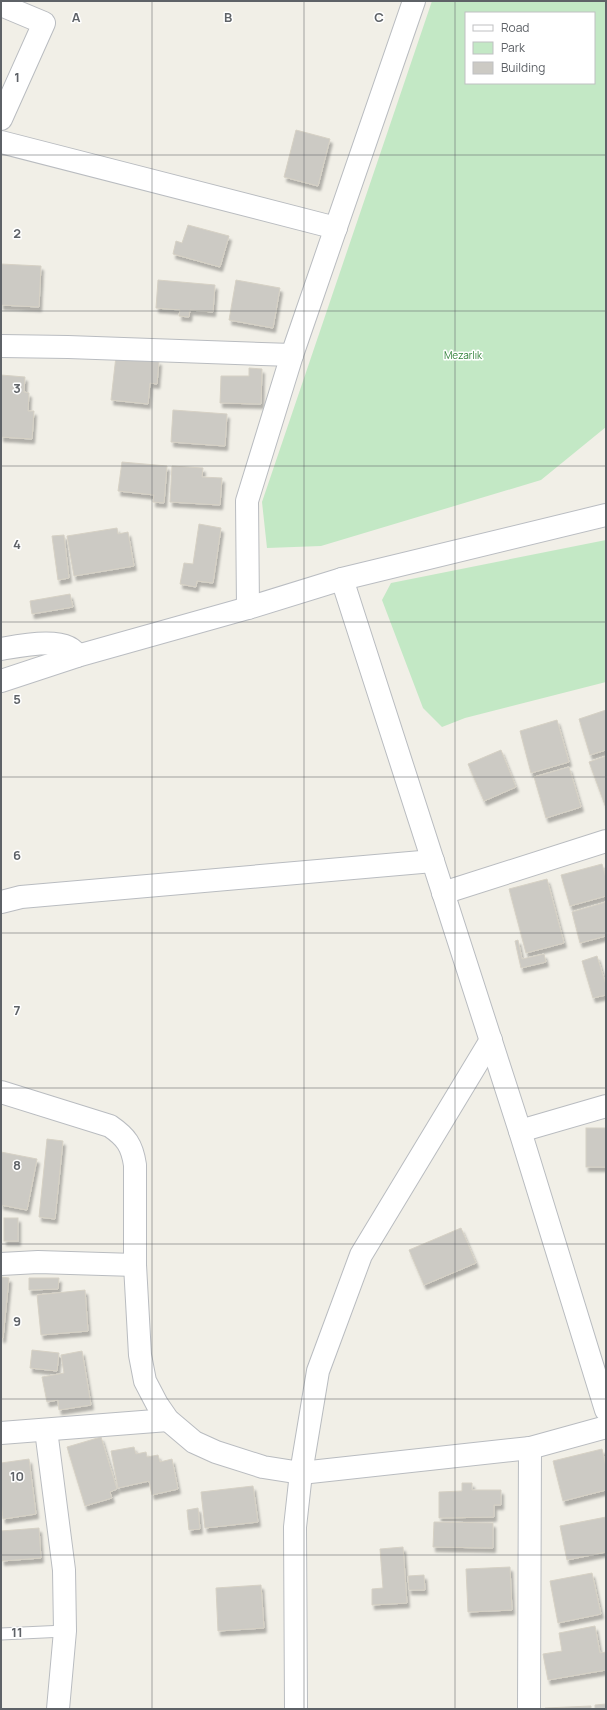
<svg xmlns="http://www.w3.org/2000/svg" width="607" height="1710" font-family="Manrope,sans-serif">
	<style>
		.green { fill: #c3e8c5; fill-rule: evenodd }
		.building { fill: #cccac4; stroke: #d6d1c5; filter: url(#shadow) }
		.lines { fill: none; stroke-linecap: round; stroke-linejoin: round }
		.lane-casing { stroke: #b9bcc0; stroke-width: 13 }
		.street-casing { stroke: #b9bcc0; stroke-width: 24 }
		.secondary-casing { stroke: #babdc2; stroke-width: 24 }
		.lane { stroke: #fff; stroke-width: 11 }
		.street { stroke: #fff; stroke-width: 22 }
		.secondary { stroke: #fff; stroke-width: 22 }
		.grid { fill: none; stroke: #5e6267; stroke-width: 1; stroke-opacity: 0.55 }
		.labels { text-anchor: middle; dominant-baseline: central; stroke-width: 3; stroke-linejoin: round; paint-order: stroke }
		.park-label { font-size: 10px; fill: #32823a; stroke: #fff }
		.grid-label { font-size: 13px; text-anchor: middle; font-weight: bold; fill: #5e6267; stroke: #fff; stroke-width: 3; stroke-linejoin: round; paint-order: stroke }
	</style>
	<defs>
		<filter id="shadow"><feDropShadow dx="2.5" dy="4.5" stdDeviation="1" flood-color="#0004"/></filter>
	</defs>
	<rect width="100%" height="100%" fill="#f1efe7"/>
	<g class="green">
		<path d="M 432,1 L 606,1 L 606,427 L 541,480 L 321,546 L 267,548 L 262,502 ZM 466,13 L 594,13 L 594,83 L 466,83 Z"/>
		<path d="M 606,540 L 606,682 L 465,718 L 442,727 L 423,708 L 382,600 L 391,583 Z"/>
	</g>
	<g class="building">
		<path d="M 296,130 L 330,139 L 318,186 L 284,177 Z"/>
		<path d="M 188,225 L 229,236 L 220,267 L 173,254 L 176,241 L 182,243 Z"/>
		<path d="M 1,264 L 41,266 L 39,307 L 1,305 Z"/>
		<path d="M 158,280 L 215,285 L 213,312 L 190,310 L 189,317 L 179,316 L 180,310 L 156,308 Z"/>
		<path d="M 236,280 L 280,288 L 273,328 L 229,320 Z"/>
		<path d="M 116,356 L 159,361 L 157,384 L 150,383 L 148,404 L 111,400 Z"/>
		<path d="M 249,368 L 262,369 L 261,404 L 220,403 L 221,376 L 249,376 Z"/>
		<path d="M 1,375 L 25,377 L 24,392 L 29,393 L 28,411 L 34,411 L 32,439 L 1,437 Z"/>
		<path d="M 173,410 L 227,414 L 225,446 L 171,442 Z"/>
		<path d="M 122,462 L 167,466 L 164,503 L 153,502 L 154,495 L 118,491 Z"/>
		<path d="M 172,466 L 203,468 L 202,477 L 222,478 L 220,505 L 170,502 Z"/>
		<path d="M 199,524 L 221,528 L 213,583 L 197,581 L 196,587 L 180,584 L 184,563 L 193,564 Z"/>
		<path d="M 117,528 L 118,534 L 128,532 L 134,566 L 74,576 L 67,536 Z"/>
		<path d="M 64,535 L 69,578 L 58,580 L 52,536 Z"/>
		<path d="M 70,594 L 73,607 L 32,614 L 30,601 Z"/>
		<path d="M 606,710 L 606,750 L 590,755 L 579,719 Z"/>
		<path d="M 557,720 L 569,762 L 531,773 L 520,731 Z"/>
		<path d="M 501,750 L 516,787 L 484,801 L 468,764 Z"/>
		<path d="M 606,756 L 606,808 L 589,762 Z"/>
		<path d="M 569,767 L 581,807 L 546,818 L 534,777 Z"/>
		<path d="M 602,864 L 606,878 L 606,896 L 570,906 L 561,875 Z"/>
		<path d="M 547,879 L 564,943 L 526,953 L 509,889 Z"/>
		<path d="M 606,902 L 606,936 L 580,943 L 572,912 Z"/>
		<path d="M 518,940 L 522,959 L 544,954 L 546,962 L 521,968 L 515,941 Z"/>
		<path d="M 597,956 L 606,985 L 606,995 L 593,998 L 582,961 Z"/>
		<rect x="586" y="1128" width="20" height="39"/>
		<path d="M 47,1139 L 63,1141 L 55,1219 L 39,1217 Z"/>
		<path d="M 1,1152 L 37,1159 L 27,1210 L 1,1205 Z"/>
		<rect x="4" y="1218" width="14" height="23"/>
		<path d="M 461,1228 L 476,1263 L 424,1285 L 409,1250 Z"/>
		<path d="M 1,1277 L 9,1278 L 3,1338 L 1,1338 Z"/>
		<path d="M 29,1278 L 59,1278 L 58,1289 L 29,1290 Z"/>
		<path d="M 85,1290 L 88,1331 L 41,1335 L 37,1295 Z"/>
		<path d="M 32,1350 L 59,1353 L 57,1371 L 30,1368 Z"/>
		<path d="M 82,1351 L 91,1405 L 59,1410 L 58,1400 L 47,1402 L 42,1377 L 64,1373 L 61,1355 Z"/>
		<path d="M 101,1437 L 117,1489 L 110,1492 L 112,1498 L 85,1506 L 67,1447 Z"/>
		<path d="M 134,1447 L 136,1454 L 146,1452 L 147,1457 L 158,1455 L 160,1462 L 172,1459 L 178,1489 L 152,1495 L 149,1481 L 118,1488 L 111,1451 Z"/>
		<path d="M 602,1449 L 606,1467 L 606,1490 L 563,1501 L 553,1461 Z"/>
		<path d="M 29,1459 L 36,1514 L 3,1519 L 1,1501 L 1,1463 Z"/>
		<path d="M 462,1483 L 472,1483 L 472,1490 L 501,1490 L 501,1505 L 494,1505 L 494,1517 L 439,1518 L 439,1492 L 462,1491 Z"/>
		<path d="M 253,1486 L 258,1522 L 205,1528 L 201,1492 Z"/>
		<path d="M 198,1508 L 200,1529 L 189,1530 L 187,1510 Z"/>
		<path d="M 606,1517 L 606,1552 L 567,1560 L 560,1526 Z"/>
		<path d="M 434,1522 L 493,1523 L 493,1548 L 433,1547 Z"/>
		<path d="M 39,1528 L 41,1558 L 2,1561 L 1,1531 Z"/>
		<path d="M 403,1547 L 407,1603 L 372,1605 L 372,1589 L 383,1588 L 380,1549 Z"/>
		<path d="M 510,1567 L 512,1610 L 468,1612 L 466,1569 Z"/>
		<path d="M 592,1573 L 601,1614 L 558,1623 L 550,1581 Z"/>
		<path d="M 424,1575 L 425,1590 L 409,1590 L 408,1576 Z"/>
		<path d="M 261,1585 L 264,1628 L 218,1631 L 216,1588 Z"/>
		<path d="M 595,1626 L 600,1653 L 606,1652 L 606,1670 L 548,1680 L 543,1654 L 562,1651 L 559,1633 Z"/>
		<path d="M 606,1704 L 606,1709 L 595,1709 L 595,1705 Z"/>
		<path d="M 591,1706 L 591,1709 L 545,1709 L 545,1708 Z"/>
	</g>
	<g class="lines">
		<g class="lane-casing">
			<path id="lane" d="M 1,1634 L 65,1631"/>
		</g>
		<g class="street-casing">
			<g id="street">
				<path d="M 1,5 L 44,23 L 1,119"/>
				<path d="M 1,142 L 336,228"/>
				<path d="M 1,346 L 68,347 L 292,355"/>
				<path d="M 342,579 L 520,1131 L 606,1410"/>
				<path d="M 248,608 L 247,501 L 292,355 L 414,1"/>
				<path d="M 1,649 C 18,646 69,635 77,656"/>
				<path d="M 443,893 L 606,841"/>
				<path d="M 1,902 L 21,897 L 433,861"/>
				<path d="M 1,1092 L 110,1126 C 126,1137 132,1145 135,1165 L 135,1265 L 140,1355 L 145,1381 L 157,1404 L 168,1420 L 194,1442 L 216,1452 L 263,1467 L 301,1473 L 530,1448 L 606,1427"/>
				<path d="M 520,1131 L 606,1106"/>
				<path d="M 1,1264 L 38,1262 L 135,1265"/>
				<path d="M 46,1430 L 64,1570 L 65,1631 L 58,1709"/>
				<path d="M 1,1433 L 168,1420"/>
				<path d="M 296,1709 L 295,1527 L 301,1473 L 318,1371 L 361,1255 L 491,1040"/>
				<path d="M 529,1709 L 530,1448"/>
			</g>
		</g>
		<g class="secondary-casing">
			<path id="secondary" d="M 1,681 L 77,656 L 248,608 L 342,579 L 606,515"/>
		</g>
		<use href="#lane" class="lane"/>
		<use href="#street" class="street"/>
		<use href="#secondary" class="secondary"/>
	</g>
	<path class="grid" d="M 152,1 L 152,1709M 304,1 L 304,1709M 455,1 L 455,1709M 1,155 L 606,155M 1,311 L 606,311M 1,466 L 606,466M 1,622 L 606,622M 1,777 L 606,777M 1,933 L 606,933M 1,1088 L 606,1088M 1,1244 L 606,1244M 1,1399 L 606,1399M 1,1555 L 606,1555"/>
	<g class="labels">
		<g class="park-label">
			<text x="463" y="355">Mezarlık</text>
		</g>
	</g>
	<g class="grid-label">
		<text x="76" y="22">A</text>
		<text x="228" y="22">B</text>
		<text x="379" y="22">C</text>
		<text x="17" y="82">1</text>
		<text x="17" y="238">2</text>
		<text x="17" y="393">3</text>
		<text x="17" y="549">4</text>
		<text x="17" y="704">5</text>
		<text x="17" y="860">6</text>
		<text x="17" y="1015">7</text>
		<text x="17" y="1170">8</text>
		<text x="17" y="1326">9</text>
		<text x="17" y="1481">10</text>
		<text x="17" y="1637">11</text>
	</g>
	<rect width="607" height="1710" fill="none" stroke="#5e6267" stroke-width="4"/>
	<rect x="465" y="12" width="130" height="72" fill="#ffffff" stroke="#bfc0c2"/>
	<rect x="473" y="25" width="20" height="6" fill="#ffffff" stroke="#bfc0c2"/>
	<text x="501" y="32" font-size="12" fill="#5e6267">Road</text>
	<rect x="473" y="42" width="20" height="12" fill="#c3e8c5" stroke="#bfc0c2"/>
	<text x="501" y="52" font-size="12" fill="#5e6267">Park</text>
	<rect x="473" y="62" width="20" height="12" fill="#cccac4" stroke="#bfc0c2"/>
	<text x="501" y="72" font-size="12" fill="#5e6267">Building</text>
</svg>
